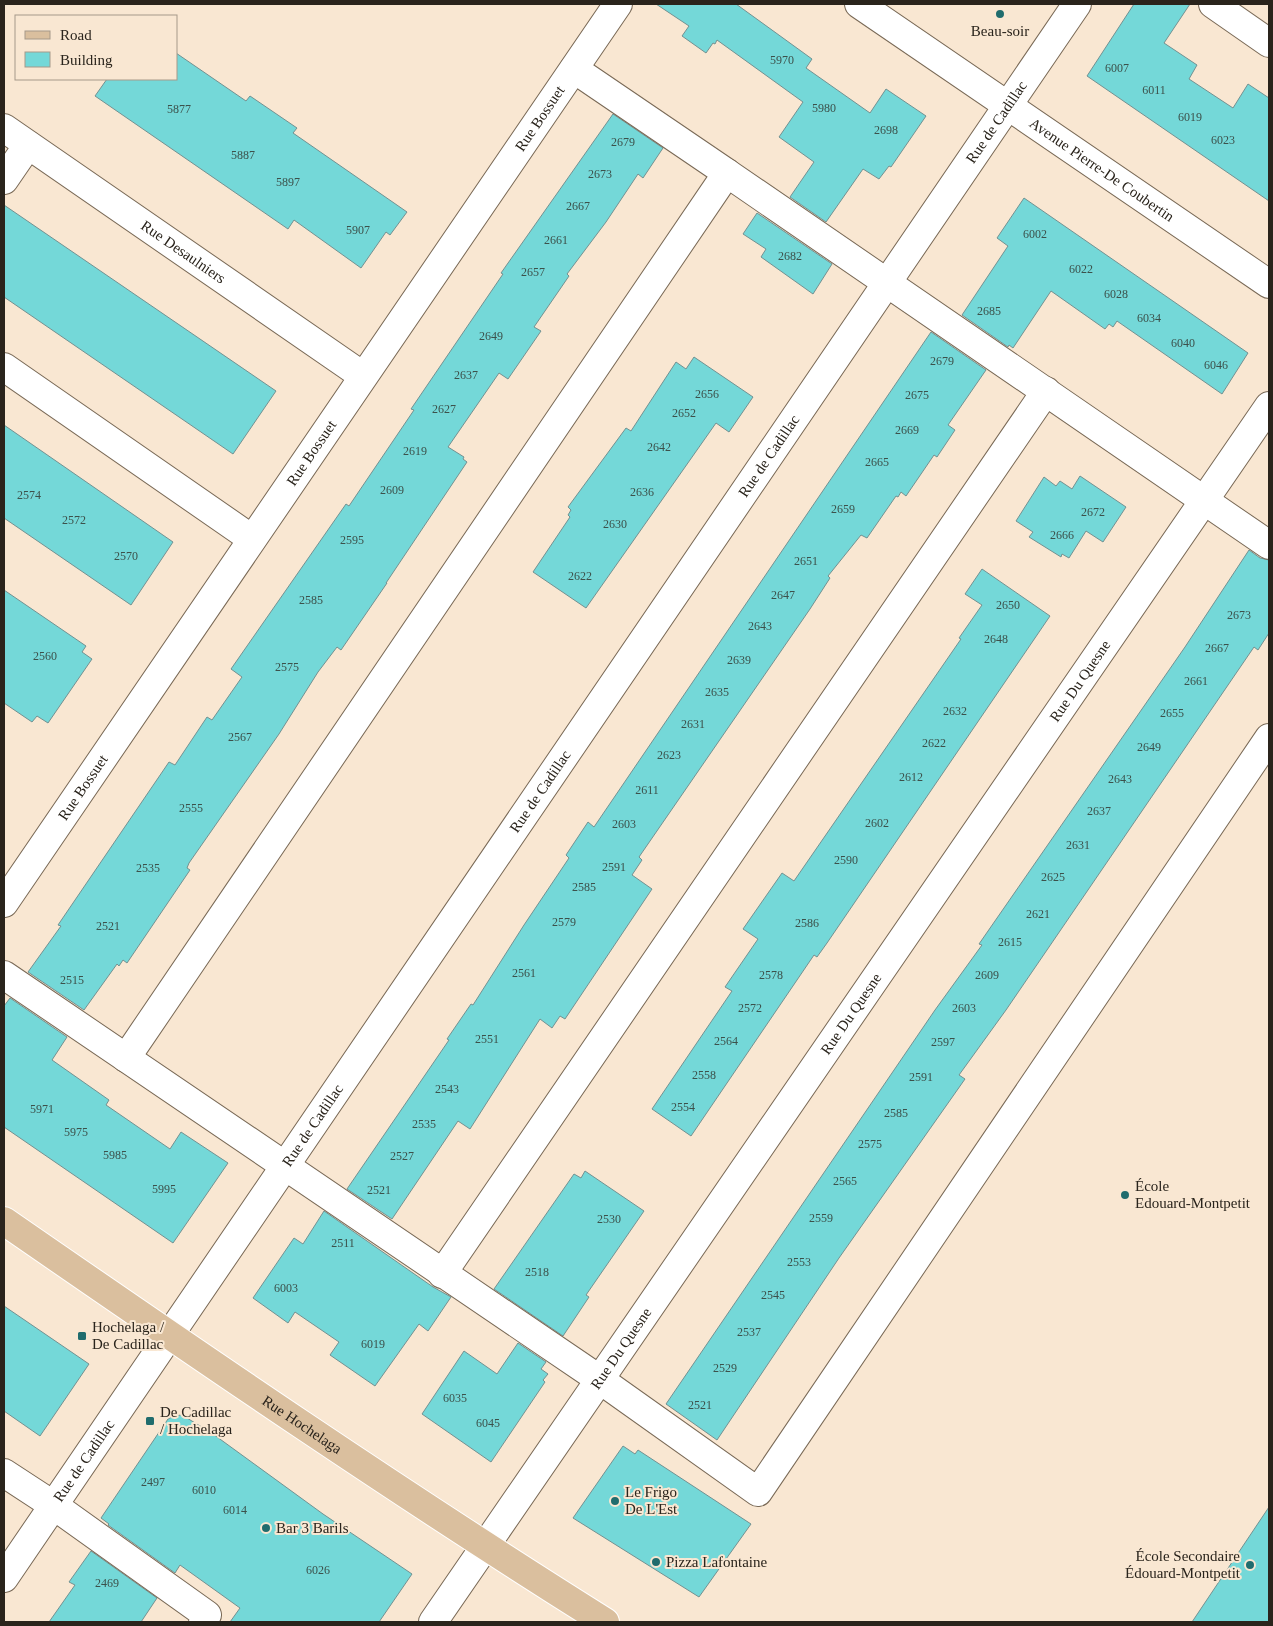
<svg xmlns="http://www.w3.org/2000/svg" width="1273" height="1626" font-family="'Times New Roman',serif">
	<style>
		.building { fill: #74d8d8; stroke: #739191 }
		.lines { fill: none; stroke-linecap: round; stroke-linejoin: round }
		.minor-casing { stroke: #796956; stroke-width: 30 }
		.major-casing { stroke: #fff; stroke-width: 30 }
		.minor { stroke: #fff; stroke-width: 28 }
		.major { stroke: #dabf9e; stroke-width: 28 }
		.poi-dot { fill: #206c6d; stroke: #f9e7d2; stroke-width: 2 }
		.labels { text-anchor: middle; dominant-baseline: central; stroke-width: 4; stroke-linejoin: round; paint-order: stroke }
		.number-label { font-size: 12px; fill: #3c514b }
		.poi-label { font-size: 15px; fill: #2a241c; stroke: #f9e7d2; text-anchor: start }
		.street-label { font-size: 15px; fill: #2a241c; stroke: #f9e7d2 }
	</style>
	<rect width="100%" height="100%" fill="#f9e7d2"/>
	<g class="building">
		<path d="M 656,4 L 736,4 L 812,59 L 806,68 L 870,113 L 886,89 L 926,116 L 891,167 L 889,166 L 879,179 L 863,169 L 826,222 L 790,197 L 814,162 L 779,137 L 803,102 L 717,40 L 715,44 L 713,43 L 706,53 L 682,36 L 689,26 Z"/>
		<path d="M 1134,4 L 1190,4 L 1164,43 L 1197,65 L 1189,79 L 1233,108 L 1248,84 L 1269,98 L 1269,201 L 1087,76 Z"/>
		<path d="M 176,53 L 246,101 L 250,96 L 297,128 L 293,133 L 407,212 L 390,235 L 386,232 L 361,268 L 294,220 L 288,229 L 95,96 L 107,79 L 176,79 Z"/>
		<path d="M 613,114 L 663,148 L 643,178 L 638,174 L 606,222 L 567,274 L 569,276 L 534,327 L 541,331 L 508,379 L 499,373 L 448,447 L 464,457 L 463,459 L 467,462 L 386,583 L 387,583 L 341,650 L 337,647 L 318,672 L 279,734 L 189,863 L 187,868 L 190,870 L 127,963 L 123,960 L 119,966 L 117,964 L 84,1010 L 28,972 L 61,926 L 58,925 L 169,762 L 175,765 L 207,717 L 212,720 L 242,677 L 231,669 L 346,504 L 349,506 L 414,410 L 411,409 L 503,274 L 501,273 Z"/>
		<path d="M 1024,198 L 1248,353 L 1222,394 L 1117,321 L 1113,327 L 1109,324 L 1105,329 L 1051,291 L 1013,348 L 1009,345 L 1008,347 L 962,315 L 1008,246 L 997,238 Z"/>
		<path d="M 4,205 L 276,391 L 233,454 L 4,297 Z"/>
		<path d="M 757,213 L 832,264 L 813,294 L 761,257 L 766,249 L 743,234 Z"/>
		<path d="M 931,332 L 986,370 L 948,425 L 955,430 L 937,457 L 934,455 L 906,496 L 901,492 L 898,497 L 896,496 L 867,538 L 861,535 L 828,576 L 830,578 L 810,609 L 639,857 L 642,860 L 632,875 L 652,889 L 565,1019 L 560,1016 L 552,1028 L 540,1019 L 470,1129 L 458,1121 L 392,1219 L 347,1189 L 449,1040 L 447,1039 L 471,1004 L 473,1005 L 524,925 L 569,858 L 566,855 L 588,822 L 594,827 Z"/>
		<path d="M 694,357 L 753,397 L 729,432 L 716,423 L 586,608 L 533,572 L 570,517 L 568,515 L 571,510 L 568,507 L 626,428 L 631,431 L 676,362 L 686,369 Z"/>
		<path d="M 4,425 L 173,542 L 131,605 L 4,518 Z"/>
		<path d="M 1080,476 L 1126,507 L 1103,542 L 1086,531 L 1069,558 L 1062,554 L 1061,557 L 1029,537 L 1033,532 L 1016,521 L 1044,477 L 1056,486 L 1060,481 L 1072,489 Z"/>
		<path d="M 1249,550 L 1260,558 L 1269,560 L 1269,633 L 1258,650 L 1254,647 L 1006,1010 L 959,1075 L 965,1079 L 839,1258 L 717,1440 L 666,1404 L 935,1010 L 982,945 L 979,944 L 1185,647 Z"/>
		<path d="M 982,569 L 1050,616 L 827,943 L 817,957 L 814,955 L 691,1136 L 652,1109 L 732,991 L 725,987 L 758,939 L 743,929 L 782,873 L 794,881 L 961,639 L 959,638 L 982,605 L 965,594 Z"/>
		<path d="M 4,590 L 86,646 L 82,652 L 92,659 L 48,723 L 37,716 L 32,722 L 4,703 Z"/>
		<path d="M 10,998 L 67,1037 L 52,1060 L 109,1100 L 106,1105 L 170,1149 L 181,1132 L 228,1163 L 173,1243 L 4,1127 L 4,1006 Z"/>
		<path d="M 585,1171 L 644,1211 L 586,1295 L 589,1297 L 563,1336 L 494,1289 L 574,1174 L 581,1178 Z"/>
		<path d="M 324,1211 L 433,1287 L 451,1297 L 428,1331 L 419,1324 L 375,1386 L 330,1355 L 339,1342 L 295,1312 L 288,1323 L 253,1298 L 294,1238 L 303,1244 Z"/>
		<path d="M 4,1306 L 89,1364 L 40,1436 L 4,1411 Z"/>
		<path d="M 518,1343 L 546,1362 L 541,1369 L 548,1374 L 543,1380 L 545,1382 L 491,1462 L 422,1414 L 464,1351 L 497,1374 Z"/>
		<path d="M 181,1415 L 187,1418 L 213,1434 L 323,1514 L 412,1574 L 379,1622 L 230,1622 L 240,1608 L 180,1565 L 175,1573 L 108,1525 L 109,1524 L 101,1518 L 168,1419 L 174,1416 Z"/>
		<path d="M 623,1446 L 635,1454 L 638,1450 L 751,1524 L 699,1597 L 573,1518 Z"/>
		<path d="M 1269,1507 L 1269,1622 L 1192,1622 Z"/>
		<path d="M 91,1551 L 157,1598 L 141,1622 L 49,1622 L 75,1585 L 69,1582 Z"/>
	</g>
	<g class="lines">
		<g class="minor-casing">
			<g id="minor">
				<path id="s1" d="M 859,4 L 1269,284"/>
				<path d="M 1213,4 L 1269,43"/>
				<path d="M 574,69 L 727,173"/>
				<path id="s2" d="M 4,128 L 363,376"/>
				<path d="M 4,180 L 28,145"/>
				<path d="M 4,367 L 252,539"/>
				<path id="s3" d="M 4,903 L 618,4"/>
				<path d="M 4,975 L 599,1379 L 758,1492 L 1269,738"/>
				<path d="M 126,1058 L 727,173 L 1269,545"/>
				<path d="M 442,1274 L 1046,391"/>
				<path d="M 4,1473 L 53,1505 L 207,1615 L 203,1622"/>
				<path id="s4" d="M 4,1578 L 1077,4"/>
				<path id="s5" d="M 433,1622 L 1269,406"/>
			</g>
		</g>
		<g class="major-casing">
			<g id="major">
				<path id="s6" d="M 4,1221 C 202,1358 401,1494 605,1622"/>
			</g>
		</g>
		<use href="#minor" class="minor"/>
		<use href="#major" class="major"/>
	</g>
	<g class="poi-dot">
		<circle cx="1000" cy="14" r="5"/>
		<circle cx="1125" cy="1195" r="5"/>
		<rect x="77" y="1331" width="10" height="10" rx="2.5"/>
		<rect x="145" y="1416" width="10" height="10" rx="2.5"/>
		<circle cx="615" cy="1501" r="5"/>
		<circle cx="266" cy="1528" r="5"/>
		<circle cx="656" cy="1562" r="5"/>
		<circle cx="1250" cy="1565" r="5"/>
	</g>
	<g class="labels">
		<g class="number-label">
			<text x="782" y="60">5970</text>
			<text x="1117" y="68">6007</text>
			<text x="1154" y="90">6011</text>
			<text x="824" y="108">5980</text>
			<text x="179" y="109">5877</text>
			<text x="1190" y="117">6019</text>
			<text x="886" y="130">2698</text>
			<text x="1223" y="140">6023</text>
			<text x="623" y="142">2679</text>
			<text x="243" y="155">5887</text>
			<text x="600" y="174">2673</text>
			<text x="288" y="182">5897</text>
			<text x="578" y="206">2667</text>
			<text x="358" y="230">5907</text>
			<text x="1035" y="234">6002</text>
			<text x="556" y="240">2661</text>
			<text x="790" y="256">2682</text>
			<text x="1081" y="269">6022</text>
			<text x="533" y="272">2657</text>
			<text x="1116" y="294">6028</text>
			<text x="989" y="311">2685</text>
			<text x="1149" y="318">6034</text>
			<text x="491" y="336">2649</text>
			<text x="1183" y="343">6040</text>
			<text x="942" y="361">2679</text>
			<text x="1216" y="365">6046</text>
			<text x="466" y="375">2637</text>
			<text x="707" y="394">2656</text>
			<text x="917" y="395">2675</text>
			<text x="444" y="409">2627</text>
			<text x="684" y="413">2652</text>
			<text x="907" y="430">2669</text>
			<text x="659" y="447">2642</text>
			<text x="415" y="451">2619</text>
			<text x="877" y="462">2665</text>
			<text x="392" y="490">2609</text>
			<text x="642" y="492">2636</text>
			<text x="29" y="495">2574</text>
			<text x="843" y="509">2659</text>
			<text x="1093" y="512">2672</text>
			<text x="74" y="520">2572</text>
			<text x="615" y="524">2630</text>
			<text x="1062" y="535">2666</text>
			<text x="352" y="540">2595</text>
			<text x="126" y="556">2570</text>
			<text x="806" y="561">2651</text>
			<text x="580" y="576">2622</text>
			<text x="783" y="595">2647</text>
			<text x="311" y="600">2585</text>
			<text x="1008" y="605">2650</text>
			<text x="1239" y="615">2673</text>
			<text x="760" y="626">2643</text>
			<text x="996" y="639">2648</text>
			<text x="1217" y="648">2667</text>
			<text x="45" y="656">2560</text>
			<text x="739" y="660">2639</text>
			<text x="287" y="667">2575</text>
			<text x="1196" y="681">2661</text>
			<text x="717" y="692">2635</text>
			<text x="955" y="711">2632</text>
			<text x="1172" y="713">2655</text>
			<text x="693" y="724">2631</text>
			<text x="240" y="737">2567</text>
			<text x="934" y="743">2622</text>
			<text x="1149" y="747">2649</text>
			<text x="669" y="755">2623</text>
			<text x="911" y="777">2612</text>
			<text x="1120" y="779">2643</text>
			<text x="647" y="790">2611</text>
			<text x="191" y="808">2555</text>
			<text x="1099" y="811">2637</text>
			<text x="877" y="823">2602</text>
			<text x="624" y="824">2603</text>
			<text x="1078" y="845">2631</text>
			<text x="846" y="860">2590</text>
			<text x="614" y="867">2591</text>
			<text x="148" y="868">2535</text>
			<text x="1053" y="877">2625</text>
			<text x="584" y="887">2585</text>
			<text x="1038" y="914">2621</text>
			<text x="564" y="922">2579</text>
			<text x="807" y="923">2586</text>
			<text x="108" y="926">2521</text>
			<text x="1010" y="942">2615</text>
			<text x="524" y="973">2561</text>
			<text x="771" y="975">2578</text>
			<text x="987" y="975">2609</text>
			<text x="72" y="980">2515</text>
			<text x="750" y="1008">2572</text>
			<text x="964" y="1008">2603</text>
			<text x="487" y="1039">2551</text>
			<text x="726" y="1041">2564</text>
			<text x="943" y="1042">2597</text>
			<text x="704" y="1075">2558</text>
			<text x="921" y="1077">2591</text>
			<text x="447" y="1089">2543</text>
			<text x="683" y="1107">2554</text>
			<text x="42" y="1109">5971</text>
			<text x="896" y="1113">2585</text>
			<text x="424" y="1124">2535</text>
			<text x="76" y="1132">5975</text>
			<text x="870" y="1144">2575</text>
			<text x="115" y="1155">5985</text>
			<text x="402" y="1156">2527</text>
			<text x="845" y="1181">2565</text>
			<text x="164" y="1189">5995</text>
			<text x="379" y="1190">2521</text>
			<text x="821" y="1218">2559</text>
			<text x="609" y="1219">2530</text>
			<text x="343" y="1243">2511</text>
			<text x="799" y="1262">2553</text>
			<text x="537" y="1272">2518</text>
			<text x="286" y="1288">6003</text>
			<text x="773" y="1295">2545</text>
			<text x="749" y="1332">2537</text>
			<text x="373" y="1344">6019</text>
			<text x="725" y="1368">2529</text>
			<text x="455" y="1398">6035</text>
			<text x="700" y="1405">2521</text>
			<text x="488" y="1423">6045</text>
			<text x="153" y="1482">2497</text>
			<text x="204" y="1490">6010</text>
			<text x="235" y="1510">6014</text>
			<text x="318" y="1570">6026</text>
			<text x="107" y="1583">2469</text>
		</g>
		<g class="poi-label">
			<text x="1000" y="31" text-anchor="middle">Beau-soir</text>
			<text x="1135" y="1186">École<tspan x="1135" dy="17">Edouard-Montpetit</tspan></text>
			<text x="92" y="1327">Hochelaga /<tspan x="92" dy="17">De Cadillac</tspan></text>
			<text x="160" y="1412">De Cadillac<tspan x="160" dy="17">/ Hochelaga</tspan></text>
			<text x="625" y="1492">Le Frigo<tspan x="625" dy="17">De L'Est</tspan></text>
			<text x="276" y="1528">Bar 3 Barils</text>
			<text x="1240" y="1556" text-anchor="end">École Secondaire<tspan x="1240" dy="17">Édouard-Montpetit</tspan></text>
			<text x="666" y="1562">Pizza Lafontaine</text>
		</g>
		<g class="street-label">
			<text stroke="none"><textPath href="#s3" startOffset="950">Rue Bossuet</textPath></text>
			<text stroke="none"><textPath href="#s4" startOffset="1762">Rue de Cadillac</textPath></text>
			<text stroke="none"><textPath href="#s1" startOffset="294">Avenue Pierre-De Coubertin</textPath></text>
			<text stroke="none"><textPath href="#s2" startOffset="218">Rue Desaulniers</textPath></text>
			<text stroke="none"><textPath href="#s3" startOffset="545">Rue Bossuet</textPath></text>
			<text stroke="none"><textPath href="#s4" startOffset="1358">Rue de Cadillac</textPath></text>
			<text stroke="none"><textPath href="#s5" startOffset="1142">Rue Du Quesne</textPath></text>
			<text stroke="none"><textPath href="#s3" startOffset="140">Rue Bossuet</textPath></text>
			<text stroke="none"><textPath href="#s4" startOffset="952">Rue de Cadillac</textPath></text>
			<text stroke="none"><textPath href="#s5" startOffset="738">Rue Du Quesne</textPath></text>
			<text stroke="none"><textPath href="#s4" startOffset="548">Rue de Cadillac</textPath></text>
			<text stroke="none"><textPath href="#s5" startOffset="332">Rue Du Quesne</textPath></text>
			<text stroke="none"><textPath href="#s6" startOffset="361">Rue Hochelaga</textPath></text>
			<text stroke="none"><textPath href="#s4" startOffset="142">Rue de Cadillac</textPath></text>
		</g>
	</g>
	<rect width="1273" height="1626" fill="none" stroke="#2a241c" stroke-width="10"/>
	<rect x="15" y="15" width="162" height="65" fill="#f9e7d2" stroke="#a69989"/>
	<rect x="25" y="31" width="25" height="8" fill="#dabf9e" stroke="#a69989"/>
	<text x="60" y="40" font-size="15" fill="#2a241c">Road</text>
	<rect x="25" y="52" width="25" height="15" fill="#74d8d8" stroke="#a69989"/>
	<text x="60" y="65" font-size="15" fill="#2a241c">Building</text>
</svg>
